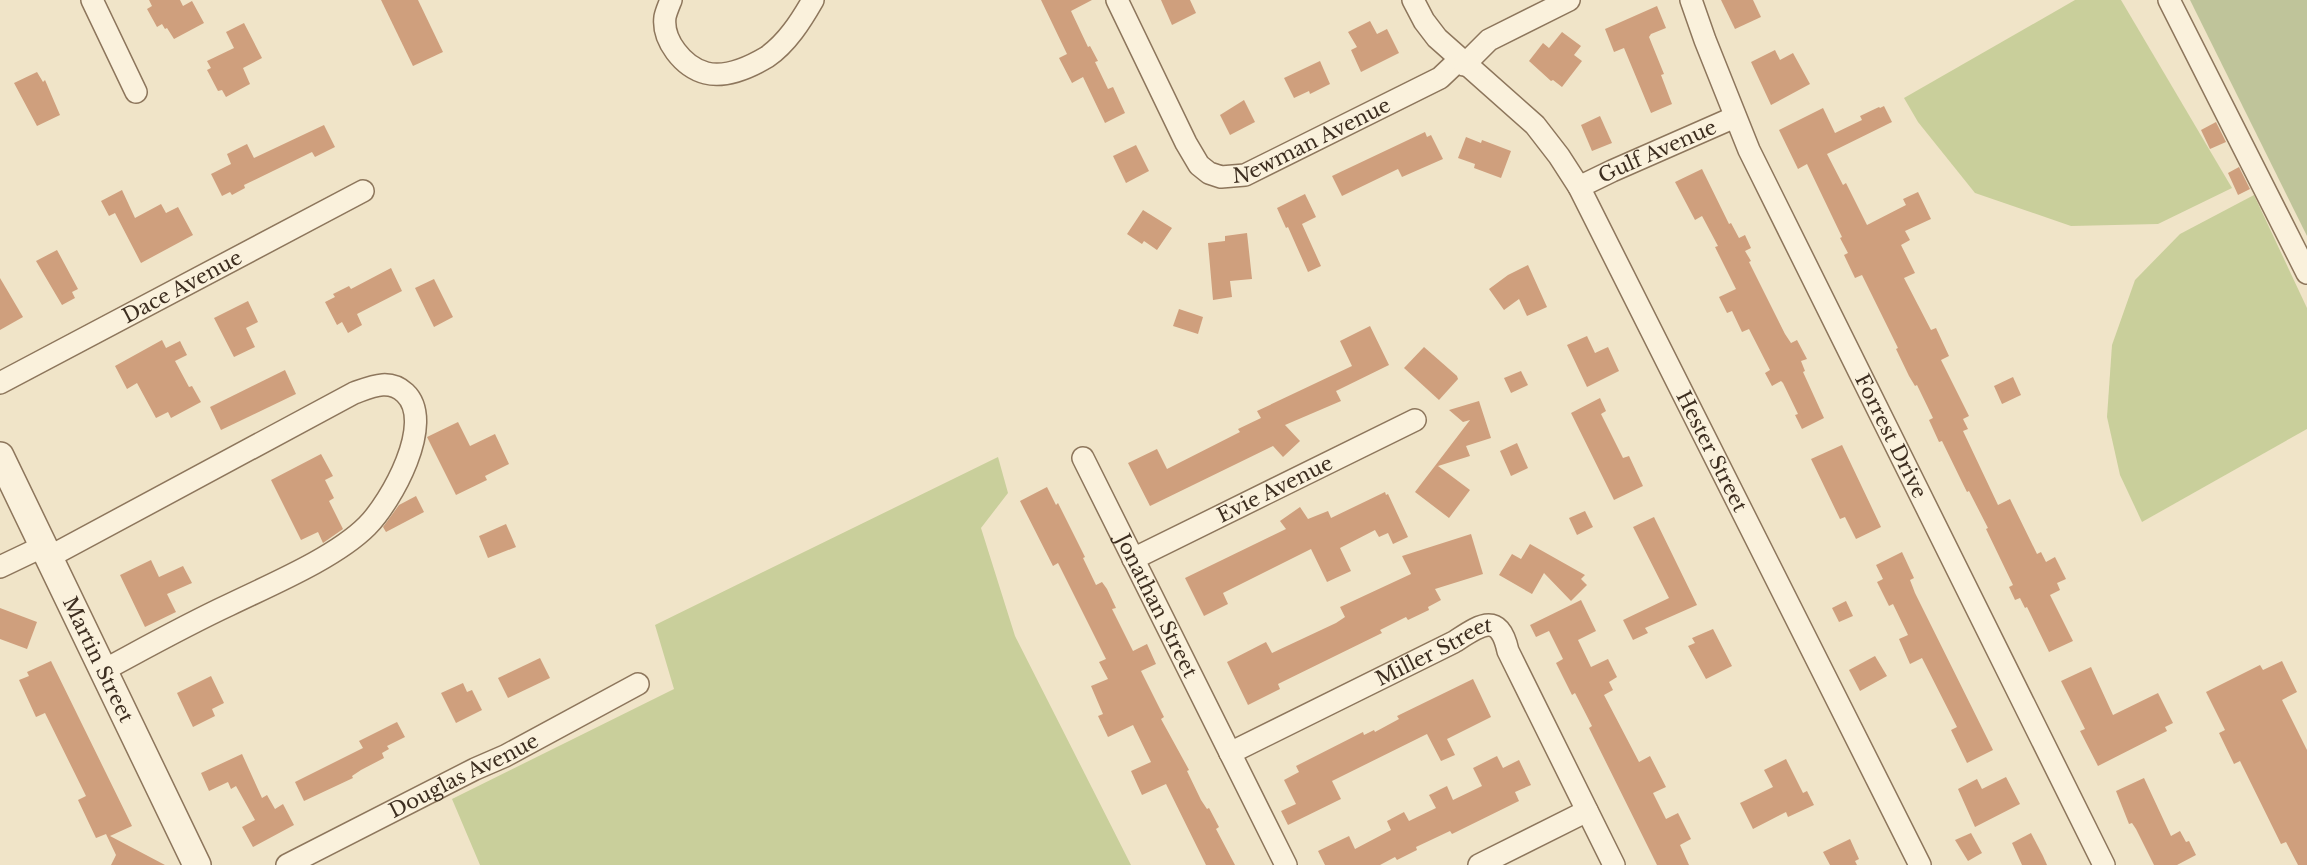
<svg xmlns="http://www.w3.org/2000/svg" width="2307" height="865" font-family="'Libre Baskerville',serif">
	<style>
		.green { fill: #c9cf9b }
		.cemetery { fill: #bfc49a }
		.building { fill: #cf9f7d }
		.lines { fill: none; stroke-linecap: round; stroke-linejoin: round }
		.minor-casing { stroke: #8d765c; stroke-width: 24 }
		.tertiary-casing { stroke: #8d765c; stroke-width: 30 }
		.minor { stroke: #faf1dc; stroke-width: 21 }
		.tertiary { stroke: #faf1dc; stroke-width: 27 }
		.labels { text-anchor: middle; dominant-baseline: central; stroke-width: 6; stroke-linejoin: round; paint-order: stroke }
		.street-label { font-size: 20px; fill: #3d2e20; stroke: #f7eed8 }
	</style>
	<rect width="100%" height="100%" fill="#f0e4c8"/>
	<g class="green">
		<path d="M 2075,0 L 2121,0 L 2232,188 L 2158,224 L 2071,226 L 1975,193 L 1918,122 L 1904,98 Z"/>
		<path d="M 2254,195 L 2307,308 L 2307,429 L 2142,522 L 2120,475 L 2107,417 L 2112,345 L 2135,280 L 2180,234 Z"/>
		<path d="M 998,457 L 1008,493 L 981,528 L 1015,636 L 1131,865 L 480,865 L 452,799 L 674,689 L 655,625 Z"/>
	</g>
	<path class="cemetery" d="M 2190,0 L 2307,0 L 2307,236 Z"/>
	<g class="building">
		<path d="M 149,0 L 180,0 L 183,6 L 192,1 L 204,23 L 174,39 L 167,28 L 165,29 L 162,24 L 157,27 L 147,9 L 152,6 Z"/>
		<path d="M 381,0 L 418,0 L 443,52 L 413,66 Z"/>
		<path d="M 1041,0 L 1092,0 L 1071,11 L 1088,47 L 1090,46 L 1098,61 L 1095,62 L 1108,89 L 1113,87 L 1125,113 L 1105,123 L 1083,77 L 1072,83 L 1059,58 L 1067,54 Z"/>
		<path d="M 1161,0 L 1190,0 L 1196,13 L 1172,25 Z"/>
		<path d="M 1721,0 L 1753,0 L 1761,17 L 1735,29 Z"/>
		<path d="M 1657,6 L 1666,28 L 1651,34 L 1649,37 L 1664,74 L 1661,75 L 1672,104 L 1651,113 L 1624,48 L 1614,52 L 1605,29 Z"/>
		<path d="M 1370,21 L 1377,34 L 1387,29 L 1399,53 L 1361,72 L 1351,50 L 1357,47 L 1348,32 Z"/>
		<path d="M 244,23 L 262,58 L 243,68 L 250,84 L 226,97 L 222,90 L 218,91 L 207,70 L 211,68 L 207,61 L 234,48 L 226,32 Z"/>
		<path d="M 1562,32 L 1581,46 L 1574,55 L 1582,61 L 1562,87 L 1553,80 L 1551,81 L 1529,61 L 1543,43 L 1549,48 Z"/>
		<path d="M 1775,50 L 1780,60 L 1793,53 L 1810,84 L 1771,105 L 1751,62 Z"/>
		<path d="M 1320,61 L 1330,84 L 1310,94 L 1309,91 L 1294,98 L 1284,78 Z"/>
		<path d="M 37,72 L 43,82 L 45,80 L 60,115 L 37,126 L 14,83 Z"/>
		<path d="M 1244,100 L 1255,122 L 1230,135 L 1220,115 Z"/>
		<path d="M 1884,106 L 1892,122 L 1827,154 L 1843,185 L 1846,183 L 1867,225 L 1906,205 L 1903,199 L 1918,192 L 1931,219 L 1905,231 L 1910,240 L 1901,245 L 1915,273 L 1904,278 L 1931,330 L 1936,328 L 1949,356 L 1941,360 L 1969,416 L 1963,419 L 1968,429 L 1963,431 L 1998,505 L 2010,499 L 2037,554 L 2041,552 L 2046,562 L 2055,557 L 2066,579 L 2057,583 L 2060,590 L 2050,595 L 2073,641 L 2049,652 L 2027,607 L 2025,608 L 2020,598 L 2015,600 L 2009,587 L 2013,585 L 1986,529 L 1988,528 L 1969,491 L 1967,492 L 1962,482 L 1942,441 L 1939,442 L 1929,420 L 1933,418 L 1917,385 L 1915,386 L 1909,376 L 1896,349 L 1898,348 L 1862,275 L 1855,278 L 1844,255 L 1848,253 L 1840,238 L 1842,237 L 1807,164 L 1798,169 L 1779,130 L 1823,108 L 1835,133 L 1862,120 L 1860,116 L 1879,107 L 1880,108 Z"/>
		<path d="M 1600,116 L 1612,143 L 1592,151 L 1581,125 Z"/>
		<path d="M 2216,122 L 2226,142 L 2210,149 L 2201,130 Z"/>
		<path d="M 324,125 L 335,147 L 315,157 L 312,152 L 244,185 L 245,188 L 232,195 L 230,192 L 222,196 L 211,174 L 231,164 L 227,154 L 247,144 L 254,158 Z"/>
		<path d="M 1425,132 L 1427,137 L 1431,135 L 1443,159 L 1402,177 L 1398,169 L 1342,196 L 1332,176 Z"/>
		<path d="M 1466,137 L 1481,143 L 1482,140 L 1511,151 L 1501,178 L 1474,168 L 1475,164 L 1458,158 Z"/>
		<path d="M 1136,145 L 1149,171 L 1126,183 L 1113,156 Z"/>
		<path d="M 2239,167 L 2250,189 L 2238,195 L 2228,173 Z"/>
		<path d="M 1702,169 L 1729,224 L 1731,223 L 1739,238 L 1745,235 L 1751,248 L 1745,251 L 1751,261 L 1749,262 L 1785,334 L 1791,343 L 1797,340 L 1807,359 L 1801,361 L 1805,371 L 1803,372 L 1824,418 L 1802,429 L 1795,415 L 1798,414 L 1783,383 L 1781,381 L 1772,386 L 1765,373 L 1770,370 L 1749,329 L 1742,332 L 1732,311 L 1727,313 L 1719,297 L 1736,289 L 1715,247 L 1718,246 L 1702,216 L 1695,220 L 1675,182 Z"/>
		<path d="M 122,190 L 135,218 L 161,204 L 166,213 L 178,207 L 193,235 L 141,263 L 115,213 L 109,216 L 101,201 Z"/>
		<path d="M 1305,194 L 1316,217 L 1302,224 L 1321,266 L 1308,272 L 1288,227 L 1286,228 L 1277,208 Z"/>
		<path d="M 1143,210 L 1172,228 L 1157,250 L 1144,241 L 1142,244 L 1127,234 Z"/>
		<path d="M 1247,233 L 1252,279 L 1230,281 L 1232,297 L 1213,300 L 1208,243 L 1225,241 L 1225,236 Z"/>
		<path d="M 57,250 L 78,289 L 72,292 L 75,298 L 62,305 L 36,261 Z"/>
		<path d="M 1528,265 L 1547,307 L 1527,316 L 1519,299 L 1504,310 L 1489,289 L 1508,275 Z"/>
		<path d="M 391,268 L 402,291 L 357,314 L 362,325 L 348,333 L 342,322 L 337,325 L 325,302 L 335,297 L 333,294 L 349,286 L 351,289 Z"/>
		<path d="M 0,278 L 23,317 L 0,330 Z"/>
		<path d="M 434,279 L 453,317 L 434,327 L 415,288 Z"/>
		<path d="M 248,301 L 258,322 L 246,328 L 255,347 L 234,357 L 214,318 Z"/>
		<path d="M 1179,309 L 1203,317 L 1198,334 L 1173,326 Z"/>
		<path d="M 1370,326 L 1389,365 L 1336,391 L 1341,401 L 1285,425 L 1300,441 L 1283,457 L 1273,446 L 1150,506 L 1128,463 L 1157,449 L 1167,469 L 1240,432 L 1238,429 L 1261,418 L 1257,411 L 1352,366 L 1340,341 Z"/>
		<path d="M 1587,336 L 1595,353 L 1608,347 L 1619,371 L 1587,387 L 1567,345 Z"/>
		<path d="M 162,340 L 166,348 L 180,341 L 187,355 L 175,361 L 189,387 L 192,386 L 201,402 L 171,418 L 168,412 L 156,418 L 137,383 L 127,389 L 115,366 Z"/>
		<path d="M 1424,347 L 1457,376 L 1458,379 L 1439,400 L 1404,368 Z"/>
		<path d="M 285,370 L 296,394 L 221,430 L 210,407 Z"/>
		<path d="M 1521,371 L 1528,385 L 1511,393 L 1504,378 Z"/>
		<path d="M 2013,377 L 2021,395 L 2002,404 L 1994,386 Z"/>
		<path d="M 1600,398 L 1606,411 L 1601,414 L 1623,458 L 1629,456 L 1643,486 L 1614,500 L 1571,413 Z"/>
		<path d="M 1479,401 L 1491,438 L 1466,446 L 1470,456 L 1438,466 L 1470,490 L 1449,518 L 1415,492 L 1470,420 L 1463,422 L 1449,410 Z"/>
		<path d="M 458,422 L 470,446 L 495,434 L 509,464 L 485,476 L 487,480 L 456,495 L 427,437 Z"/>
		<path d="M 1517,443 L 1528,468 L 1511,476 L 1500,451 Z"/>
		<path d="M 1842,445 L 1881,527 L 1856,539 L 1845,517 L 1840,519 L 1811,459 Z"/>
		<path d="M 321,454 L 333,476 L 325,480 L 334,498 L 329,501 L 343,529 L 323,543 L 318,532 L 301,540 L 271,480 Z"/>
		<path d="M 1047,487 L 1056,505 L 1058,503 L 1085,557 L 1083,558 L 1096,585 L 1102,582 L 1107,589 L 1116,608 L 1112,609 L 1133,651 L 1147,644 L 1156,664 L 1141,671 L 1164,717 L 1161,719 L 1189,770 L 1187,771 L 1201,800 L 1207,809 L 1209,808 L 1219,827 L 1216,829 L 1235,865 L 1206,865 L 1166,784 L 1142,795 L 1131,771 L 1151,762 L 1133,725 L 1108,737 L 1098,716 L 1103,714 L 1091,686 L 1108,679 L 1099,662 L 1106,659 L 1058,563 L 1053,566 L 1020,501 Z"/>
		<path d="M 1385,492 L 1386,495 L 1388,494 L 1408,537 L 1393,544 L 1388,533 L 1379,537 L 1375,530 L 1340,548 L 1351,571 L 1327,582 L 1311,549 L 1223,593 L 1228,604 L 1204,616 L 1185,578 L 1286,529 L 1280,521 L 1300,507 L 1308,519 L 1328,511 L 1331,518 Z"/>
		<path d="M 416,496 L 424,512 L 386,532 L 383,527 L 399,505 Z"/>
		<path d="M 1585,511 L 1593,527 L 1577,535 L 1569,518 Z"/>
		<path d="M 1654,517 L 1697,605 L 1645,628 L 1648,633 L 1633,640 L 1623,620 L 1669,598 L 1633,527 Z"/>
		<path d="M 506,524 L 516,547 L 488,558 L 479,536 Z"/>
		<path d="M 1471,534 L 1483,574 L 1435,589 L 1441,600 L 1428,607 L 1429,610 L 1408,620 L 1406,617 L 1380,630 L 1382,633 L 1278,684 L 1280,689 L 1248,705 L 1227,662 L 1266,642 L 1272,653 L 1336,623 L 1345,617 L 1340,607 L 1411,574 L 1402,556 Z"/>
		<path d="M 1530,544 L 1585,575 L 1581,579 L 1587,585 L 1571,601 L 1544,573 L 1532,594 L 1499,575 L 1512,554 L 1521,559 Z"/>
		<path d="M 1902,552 L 1914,578 L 1910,580 L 1915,593 L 1993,750 L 1967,763 L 1951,730 L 1957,727 L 1922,658 L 1910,664 L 1899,639 L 1908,635 L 1893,604 L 1889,606 L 1877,582 L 1883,579 L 1876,565 Z"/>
		<path d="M 151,560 L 159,577 L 183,566 L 192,583 L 167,594 L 176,612 L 145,627 L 120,575 Z"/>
		<path d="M 1581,600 L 1596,631 L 1578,640 L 1591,667 L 1608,659 L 1617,677 L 1609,682 L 1613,690 L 1604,695 L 1639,762 L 1650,756 L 1666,787 L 1653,793 L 1666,819 L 1678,813 L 1691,839 L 1680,845 L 1689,865 L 1657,865 L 1589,728 L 1592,726 L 1575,693 L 1572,695 L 1556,663 L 1563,659 L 1549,631 L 1536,637 L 1530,625 Z"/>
		<path d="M 1846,601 L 1853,616 L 1839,622 L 1832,608 Z"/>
		<path d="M 0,608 L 37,622 L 27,649 L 0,639 Z"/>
		<path d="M 1713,629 L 1732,666 L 1706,679 L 1688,646 L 1695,643 L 1692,638 Z"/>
		<path d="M 1875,656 L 1887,676 L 1860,691 L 1849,670 Z"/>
		<path d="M 540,658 L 550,678 L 508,698 L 498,678 Z"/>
		<path d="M 51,661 L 132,826 L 110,836 L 165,865 L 111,865 L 116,855 L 106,834 L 96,838 L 78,800 L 86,796 L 45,713 L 36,717 L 19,680 L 29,676 L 27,672 Z"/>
		<path d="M 2282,661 L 2297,692 L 2282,700 L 2307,750 L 2307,865 L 2298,865 L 2286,842 L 2281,844 L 2240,761 L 2234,764 L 2219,733 L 2225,730 L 2206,692 L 2260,665 L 2263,670 Z"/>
		<path d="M 2091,667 L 2113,715 L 2158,693 L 2173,723 L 2165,727 L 2167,731 L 2098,766 L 2080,731 L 2085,729 L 2061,681 Z"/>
		<path d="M 211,676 L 224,703 L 212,709 L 215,716 L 193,727 L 177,693 Z"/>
		<path d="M 1473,679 L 1491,717 L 1447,739 L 1455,755 L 1441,761 L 1427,734 L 1332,781 L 1341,799 L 1288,825 L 1281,811 L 1296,804 L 1284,780 L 1299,772 L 1296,766 L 1363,732 L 1364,735 L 1374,730 L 1375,732 L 1399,719 L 1397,716 Z"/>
		<path d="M 463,683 L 467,692 L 472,690 L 482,710 L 456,723 L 441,693 Z"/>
		<path d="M 397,722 L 405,737 L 387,746 L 389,749 L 382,753 L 384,758 L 361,770 L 352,776 L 353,778 L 304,801 L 295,782 L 363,748 L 359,741 Z"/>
		<path d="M 242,754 L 262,798 L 267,795 L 275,809 L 283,804 L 294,825 L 253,847 L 242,827 L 255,820 L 236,786 L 231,789 L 228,782 L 209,791 L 201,773 Z"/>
		<path d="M 1497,756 L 1503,768 L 1519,760 L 1531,785 L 1515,792 L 1519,801 L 1452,834 L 1450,831 L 1416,847 L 1417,850 L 1397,860 L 1395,857 L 1380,865 L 1325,865 L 1318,851 L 1349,836 L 1355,849 L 1391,830 L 1387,821 L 1404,812 L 1409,821 L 1436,808 L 1429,795 L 1447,786 L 1453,800 L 1482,786 L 1473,768 Z"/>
		<path d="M 1786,759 L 1803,793 L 1807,791 L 1814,805 L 1788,817 L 1786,812 L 1753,829 L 1740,803 L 1773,787 L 1764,770 Z"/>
		<path d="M 2006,777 L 2020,804 L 1975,827 L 1958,789 L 1977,779 L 1982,789 Z"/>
		<path d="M 2144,778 L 2171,836 L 2180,831 L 2186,842 L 2189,841 L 2196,855 L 2177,865 L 2154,865 L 2136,829 L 2132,823 L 2129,824 L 2116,791 Z"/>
		<path d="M 1971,833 L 1982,853 L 1968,861 L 1955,840 Z"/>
		<path d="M 2031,833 L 2043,856 L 2047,865 L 2022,865 L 2012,843 Z"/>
		<path d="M 1850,839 L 1859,859 L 1855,861 L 1857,865 L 1830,865 L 1823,852 Z"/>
	</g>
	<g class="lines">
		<g class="minor-casing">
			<g id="minor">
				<path d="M 92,0 L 136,92"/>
				<path d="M 671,0 C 669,5 666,12 665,17 C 662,40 683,67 706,73 C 726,78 750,67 767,57 C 787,43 801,21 813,0"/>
				<path id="s1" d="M 1117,0 L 1186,143 L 1199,165 L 1209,173 L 1221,177 L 1245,175 L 1440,78 L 1459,60"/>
				<path id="s2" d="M 1413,0 L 1424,21 L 1437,38 L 1535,125 L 1559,156 L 1579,187 L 1920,865"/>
				<path id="s3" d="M 1691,0 L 1705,40 L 1749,150 L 2104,865"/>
				<path d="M 2169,0 L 2307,273"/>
				<path d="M 1464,65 L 1489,40 L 1569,0"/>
				<path id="s4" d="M 1579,187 L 1612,171 L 1735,117"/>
				<path id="s5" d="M 0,383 L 363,191"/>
				<path id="s6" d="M 1083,458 L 1286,865"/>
				<path d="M 49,557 L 354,393 C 371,387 389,378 405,393 C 436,422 391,502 367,526 C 335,558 270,585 229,605 C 186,625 145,648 104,670"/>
				<path id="s7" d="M 1133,559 L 1415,420"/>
				<path d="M 0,567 L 44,546"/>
				<path id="s8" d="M 1230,753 L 1454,642 C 1479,626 1499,610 1508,651 L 1614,865"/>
				<path id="s9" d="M 287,865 L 475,769 L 505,756 L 638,684"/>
				<path d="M 1479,865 L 1587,811"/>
			</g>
		</g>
		<g class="tertiary-casing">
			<g id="tertiary">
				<path id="s10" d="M 0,456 L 197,865"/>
			</g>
		</g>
		<use href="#minor" class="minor"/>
		<use href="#tertiary" class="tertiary"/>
	</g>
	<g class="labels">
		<g class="street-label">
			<text stroke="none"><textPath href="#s1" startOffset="308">Newman Avenue</textPath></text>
			<text stroke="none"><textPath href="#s4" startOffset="86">Gulf Avenue</textPath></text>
			<text stroke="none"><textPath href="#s5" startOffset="206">Dace Avenue</textPath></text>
			<text stroke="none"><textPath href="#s3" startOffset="480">Forrest Drive</textPath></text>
			<text stroke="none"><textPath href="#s2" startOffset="548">Hester Street</textPath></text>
			<text stroke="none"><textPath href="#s7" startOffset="158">Evie Avenue</textPath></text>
			<text stroke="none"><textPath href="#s6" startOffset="165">Jonathan Street</textPath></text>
			<text stroke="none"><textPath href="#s8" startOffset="228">Miller Street</textPath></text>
			<text stroke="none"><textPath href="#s10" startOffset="226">Martin Street</textPath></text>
			<text stroke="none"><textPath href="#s9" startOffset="198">Douglas Avenue</textPath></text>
		</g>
	</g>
</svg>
